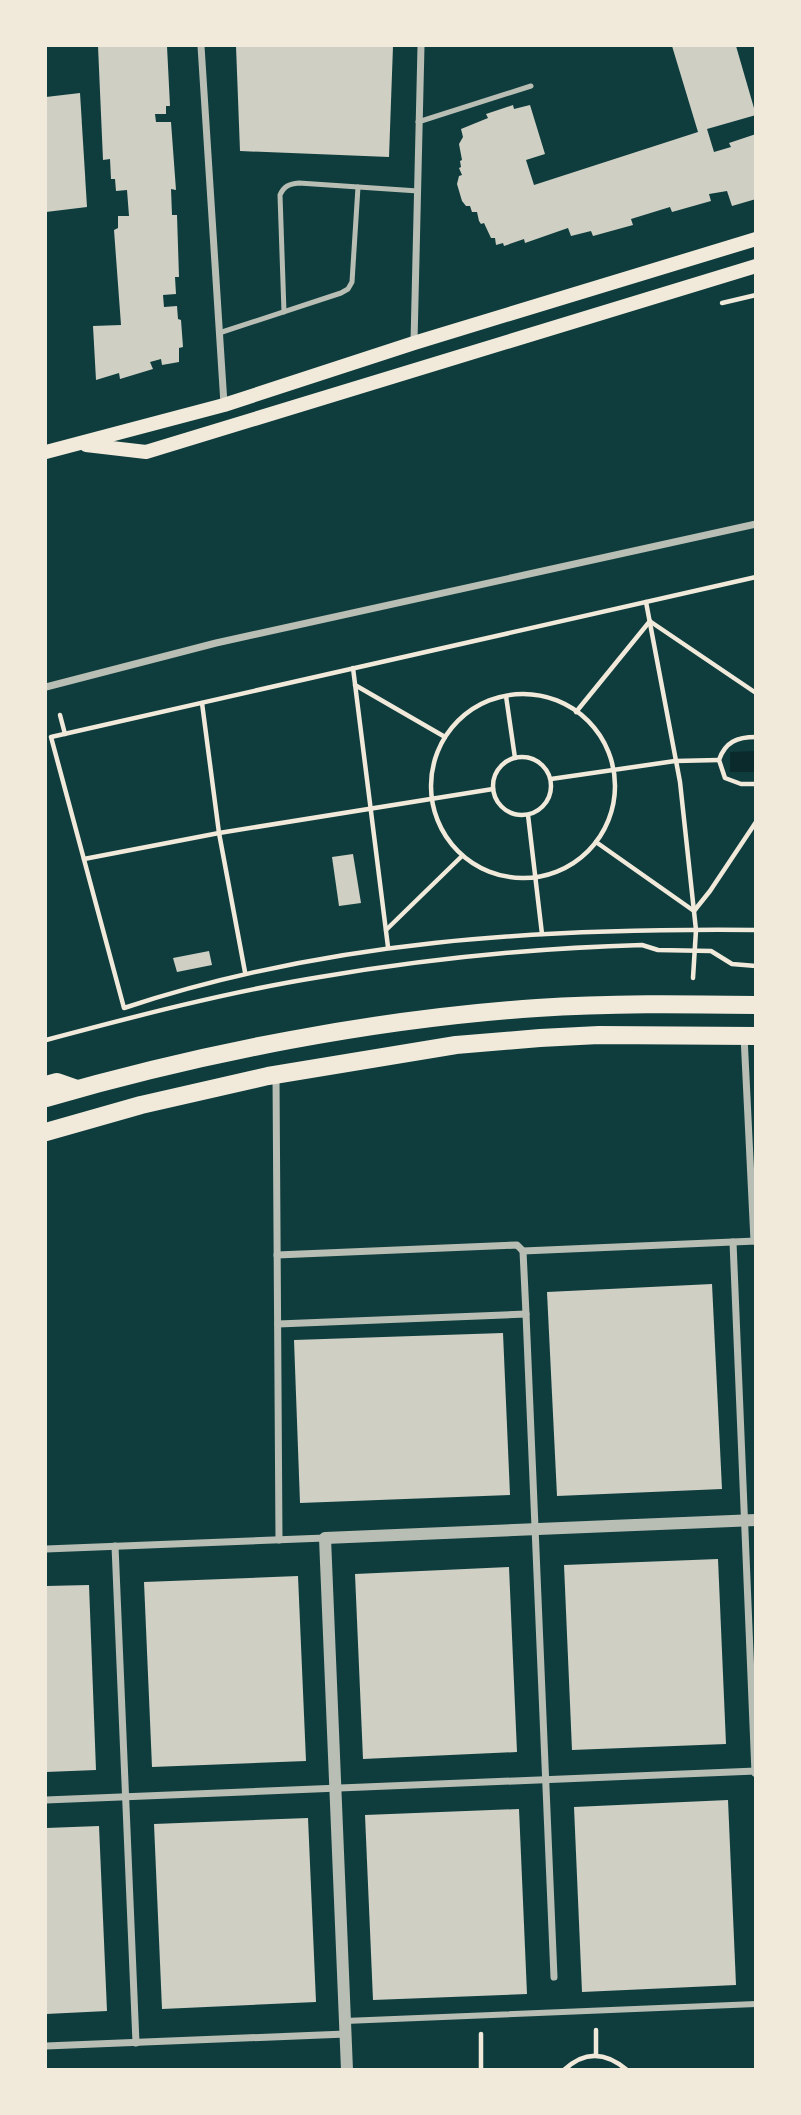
<svg xmlns="http://www.w3.org/2000/svg" width="801" height="2115" font-family="'Fira Sans',sans-serif">
	<style>
		.water { fill: #0a2a2b }
		.building { fill: #cfcfc3 }
		.lines { fill: none; stroke-linecap: round; stroke-linejoin: round }
		.path { stroke: #f1e9da; stroke-width: 4.5 }
		.service { stroke: #b8beb3; stroke-width: 5 }
		.pedestrian { stroke: #b8beb3; stroke-width: 6 }
		.minor { stroke: #b8beb3; stroke-width: 7 }
		.tertiary { stroke: #b8beb3; stroke-width: 12 }
		.secondary { stroke: #f1e9da; stroke-width: 14 }
		.primary { stroke: #f1e9da; stroke-width: 18 }
	</style>
	<rect width="100%" height="100%" fill="#0f3d3e"/>
	<path class="water" d="M 755,751 L 755,772 L 730,772 L 730,752 Z"/>
	<g class="building">
		<path d="M 98,46 L 167,46 L 170,106 L 166,106 L 166,114 L 155,114 L 156,122 L 171,122 L 176,190 L 171,189 L 172,215 L 177,215 L 179,277 L 175,277 L 176,294 L 163,295 L 164,307 L 177,306 L 178,319 L 181,320 L 183,347 L 179,348 L 179,362 L 162,365 L 161,359 L 150,362 L 153,369 L 120,379 L 119,373 L 96,380 L 93,326 L 121,325 L 114,230 L 118,228 L 118,216 L 129,216 L 127,190 L 116,191 L 115,179 L 111,179 L 110,159 L 103,160 Z"/>
		<path d="M 236,46 L 393,46 L 389,157 L 240,151 Z"/>
		<path d="M 672,46 L 736,46 L 756,115 L 707,129 L 714,152 L 731,147 L 729,143 L 756,134 L 756,199 L 732,206 L 727,191 L 709,194 L 711,201 L 672,212 L 670,207 L 631,219 L 633,225 L 593,236 L 591,231 L 571,236 L 568,228 L 525,243 L 524,239 L 504,246 L 503,243 L 496,245 L 495,238 L 491,238 L 484,223 L 481,224 L 479,221 L 477,212 L 472,212 L 470,206 L 466,206 L 462,201 L 457,184 L 459,176 L 462,175 L 459,168 L 461,167 L 460,161 L 462,160 L 459,144 L 463,137 L 461,129 L 488,118 L 486,114 L 513,105 L 514,109 L 530,105 L 545,154 L 526,160 L 534,185 L 698,132 Z"/>
		<path d="M 80,93 L 87,207 L 46,212 L 46,97 Z"/>
		<path d="M 353,854 L 361,903 L 339,906 L 332,857 Z"/>
		<path d="M 209,951 L 212,965 L 177,972 L 173,958 Z"/>
		<path d="M 712,1284 L 722,1489 L 557,1496 L 547,1292 Z"/>
		<path d="M 503,1333 L 510,1495 L 300,1503 L 294,1340 Z"/>
		<path d="M 718,1559 L 726,1744 L 572,1750 L 564,1565 Z"/>
		<path d="M 509,1567 L 517,1752 L 363,1759 L 355,1574 Z"/>
		<path d="M 298,1576 L 306,1761 L 152,1767 L 144,1582 Z"/>
		<path d="M 89,1585 L 96,1770 L 46,1772 L 46,1586 Z"/>
		<path d="M 728,1800 L 736,1985 L 582,1992 L 574,1807 Z"/>
		<path d="M 519,1809 L 527,1994 L 373,2000 L 365,1815 Z"/>
		<path d="M 308,1818 L 316,2002 L 162,2009 L 154,1824 Z"/>
		<path d="M 99,1826 L 107,2011 L 46,2014 L 46,1828 Z"/>
	</g>
	<g class="lines">
		<g class="path">
			<path d="M 722,303 L 756,295"/>
			<path d="M 756,577 L 51,737 L 124,1008 C 329,940 541,928 756,930"/>
			<path d="M 646,602 L 680,782 L 696,930 L 693,978"/>
			<path d="M 651,622 L 756,693"/>
			<path d="M 353,668 L 388,947"/>
			<path d="M 355,685 L 445,737"/>
			<circle cx="523" cy="786" r="92"/>
			<path d="M 506,696 L 515,758"/>
			<path d="M 202,703 L 219,833 L 245,972"/>
			<path d="M 576,712 L 650,621"/>
			<path d="M 60,715 L 65,734"/>
			<path d="M 756,737 C 737,737 725,742 719,760 L 725,778 L 741,784 L 756,784"/>
			<circle cx="522" cy="786" r="29"/>
			<path d="M 551,779 L 675,761 L 719,760"/>
			<path d="M 528,815 L 542,934"/>
			<path d="M 596,842 L 694,911 L 710,891 L 756,822"/>
			<path d="M 84,859 L 219,833 L 493,789"/>
			<path d="M 386,930 L 462,856"/>
			<path d="M 46,1040 C 136,1016 227,992 320,977 C 426,959 535,948 642,945 L 658,950 L 711,951 L 732,964 L 756,966"/>
			<path d="M 596,2030 L 596,2055"/>
			<path d="M 481,2034 L 481,2070"/>
			<path d="M 564,2070 C 585,2050 606,2052 627,2070"/>
		</g>
		<g class="service">
			<path d="M 418,122 L 531,86"/>
			<path d="M 284,312 L 280,195 C 284,186 289,184 299,183 L 418,191"/>
			<path d="M 219,333 L 341,293 L 348,289 L 352,282 L 358,187"/>
		</g>
		<path class="pedestrian" d="M 345,2021 L 756,2004"/>
		<g class="minor">
			<path d="M 201,46 L 224,404"/>
			<path d="M 414,342 L 421,46"/>
			<path d="M 46,687 L 216,643 L 756,524"/>
			<path d="M 744,1036 L 754,1241"/>
			<path d="M 276,1076 L 279,1540"/>
			<path d="M 733,1242 L 755,1773"/>
			<path d="M 523,1251 L 526,1314"/>
			<path d="M 277,1255 L 517,1245 L 523,1251 L 756,1241"/>
			<path d="M 278,1324 L 526,1314 L 554,1977"/>
			<path d="M 115,1546 L 136,2043"/>
			<path d="M 46,1549 L 325,1538"/>
			<path d="M 46,1800 L 756,1771"/>
			<path d="M 46,2046 L 346,2034"/>
		</g>
		<path class="tertiary" d="M 347,2070 L 325,1538 L 756,1520"/>
		<g class="secondary">
			<path d="M 86,445 L 146,452 L 756,266"/>
			<path d="M 46,452 L 224,405 L 414,343 L 756,239"/>
		</g>
		<g class="primary">
			<path d="M 46,1085 L 57,1082 L 77,1089"/>
			<path d="M 46,1098 C 202,1053 374,1019 537,1008 C 610,1003 683,1004 756,1005"/>
			<path d="M 46,1132 L 141,1105 L 268,1076 L 456,1045 L 540,1038 L 599,1035 L 756,1036"/>
		</g>
	</g>
	<rect width="801" height="2115" fill="none" stroke="#f1e9da" stroke-width="94"/>
</svg>
